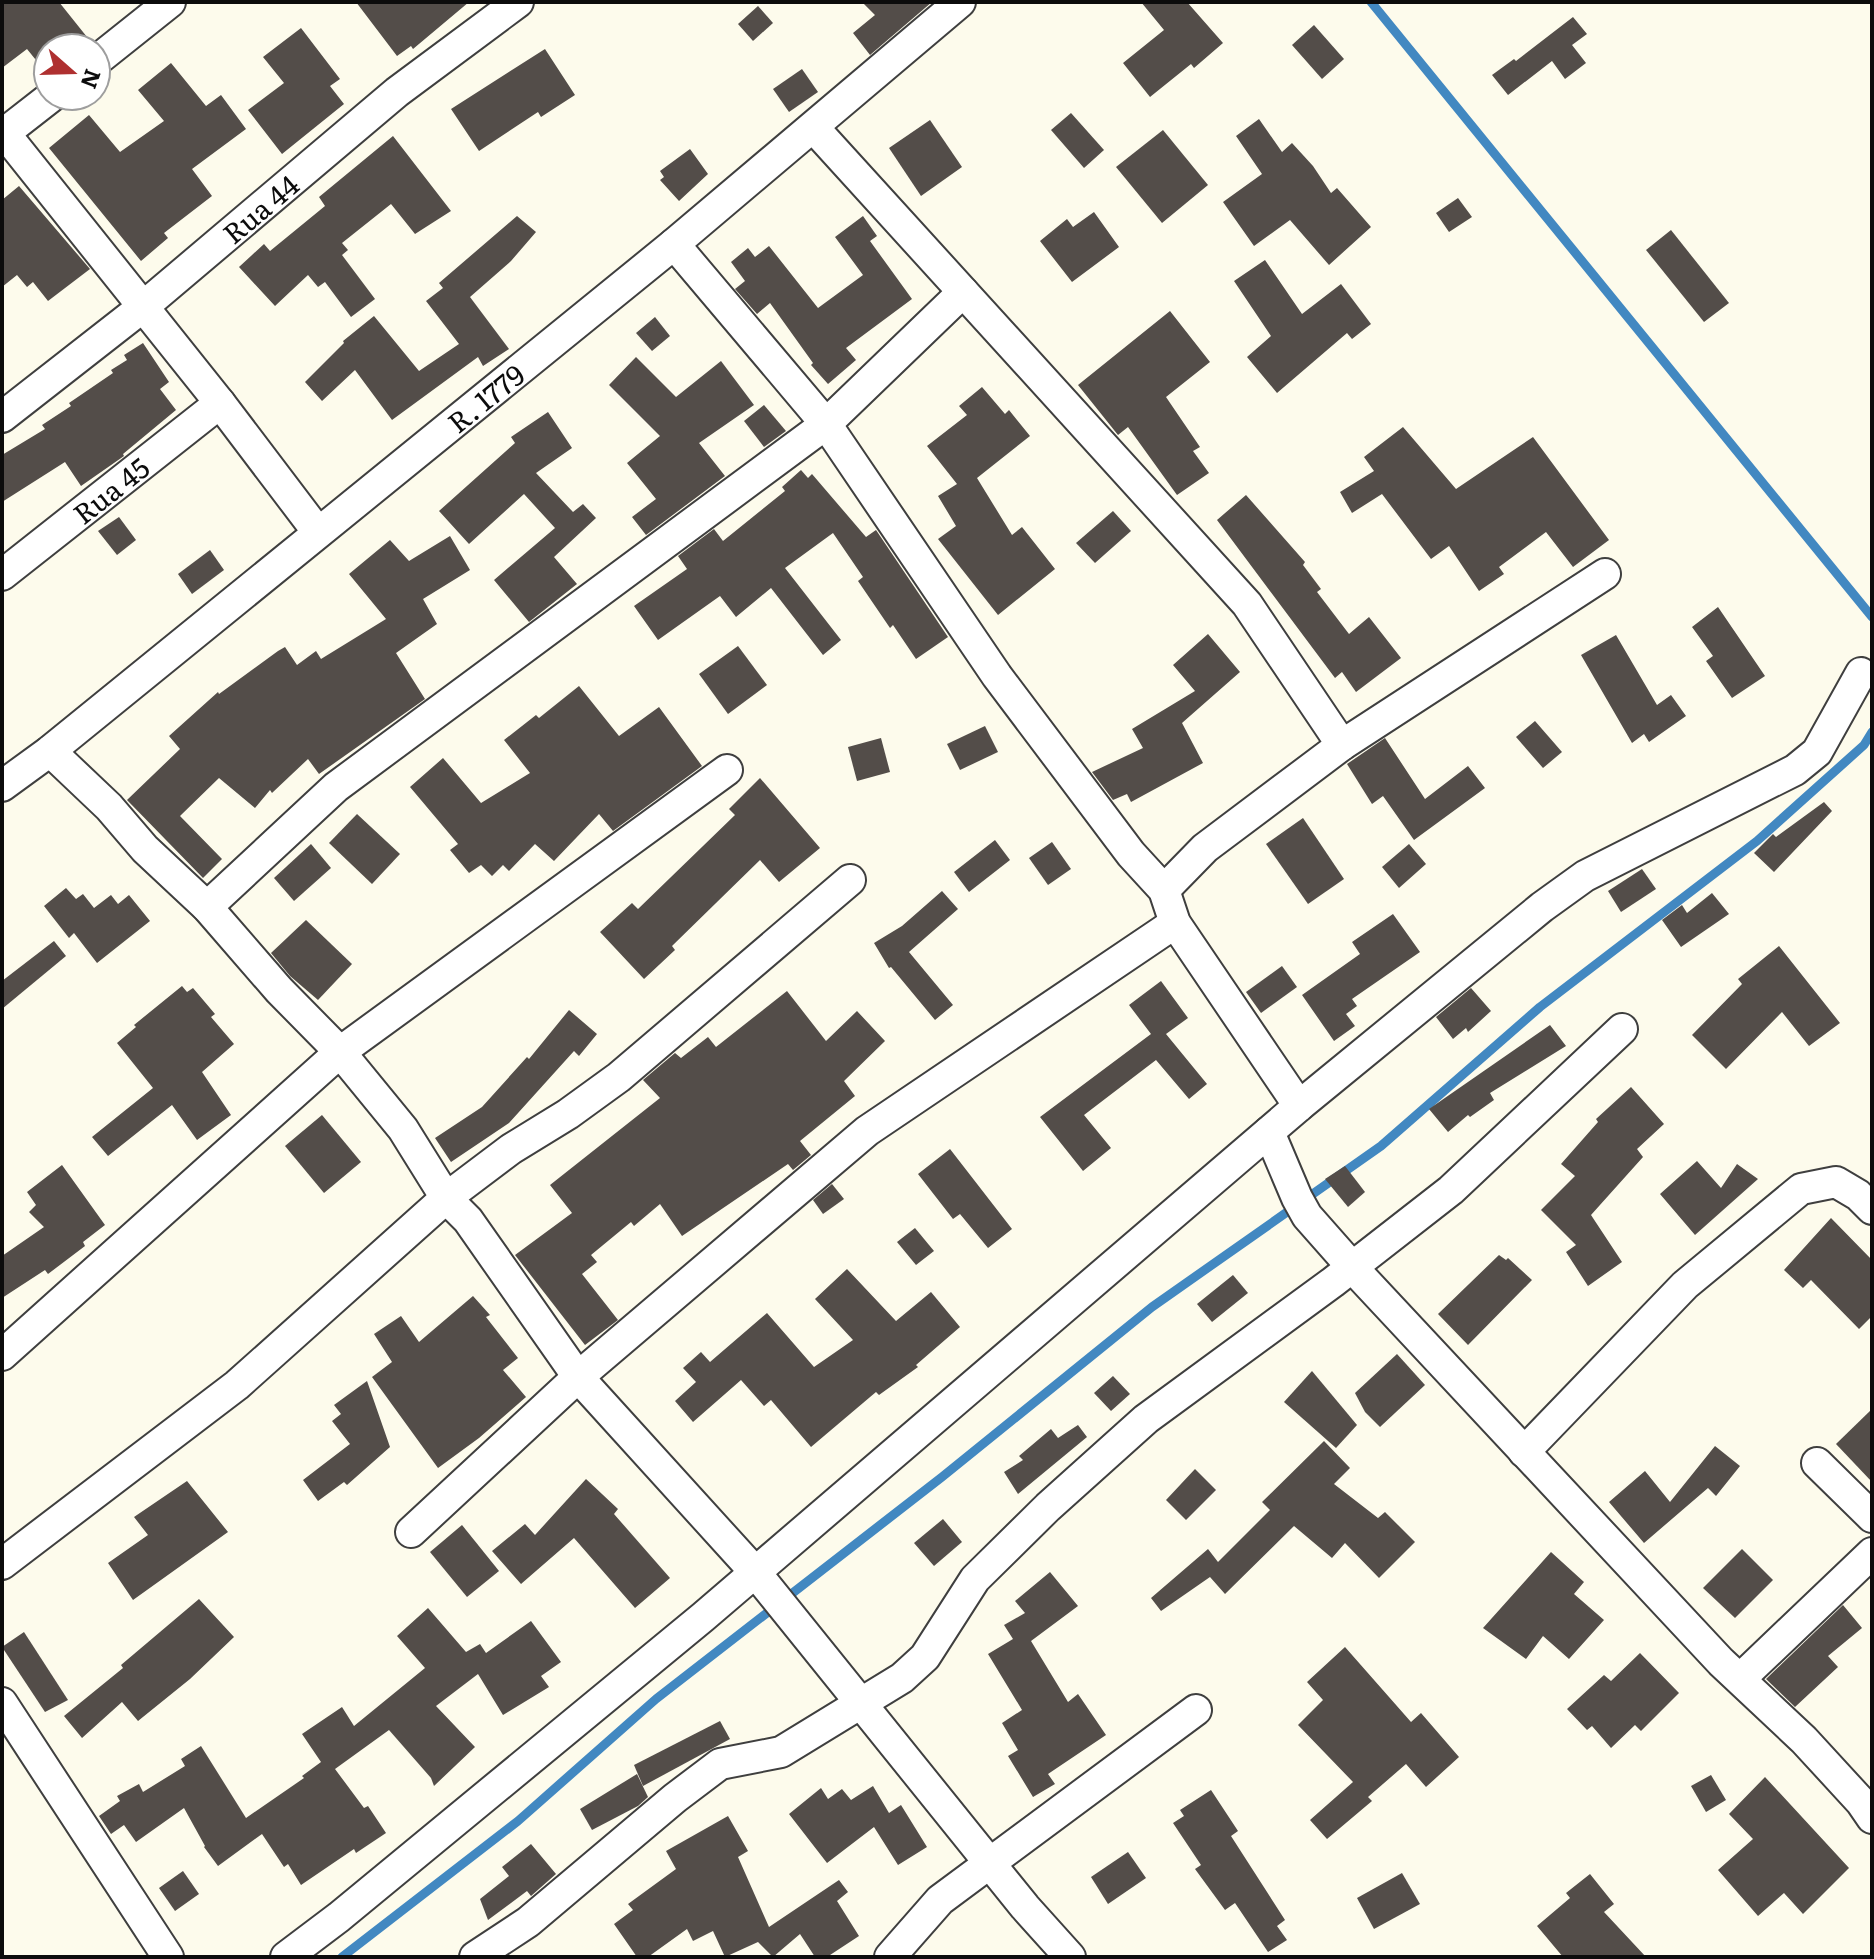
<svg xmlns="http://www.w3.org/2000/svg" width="1874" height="1959" font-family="Literata,serif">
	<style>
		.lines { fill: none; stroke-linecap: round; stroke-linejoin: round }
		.stream { stroke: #4288c1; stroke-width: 9 }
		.building { fill: #534d49 }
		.street-casing { stroke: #3f3f3f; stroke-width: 34 }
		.street { stroke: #fff; stroke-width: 30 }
		.labels { text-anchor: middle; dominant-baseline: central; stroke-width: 8; stroke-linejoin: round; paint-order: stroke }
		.street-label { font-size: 28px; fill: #0c0c0c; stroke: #fff }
	</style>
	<rect width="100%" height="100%" fill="#fdfbec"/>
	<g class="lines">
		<g class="stream">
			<path d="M 1371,2 L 1872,617"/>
			<path d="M 342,1957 L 518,1821 L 656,1699 L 942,1477 L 1152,1307 L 1381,1146 L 1540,1007 L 1757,841 L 1864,745 L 1872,732"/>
		</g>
	</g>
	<g class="building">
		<path d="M 2,2 L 59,2 L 91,42 L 84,48 L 48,48 L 48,75 L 27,49 L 2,68 Z"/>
		<path d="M 356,2 L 469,2 L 413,49 L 411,46 L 397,56 Z"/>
		<path d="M 862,2 L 932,2 L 870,55 L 853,33 L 875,15 Z"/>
		<path d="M 1141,2 L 1187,2 L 1223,43 L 1194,68 L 1191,64 L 1150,97 L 1123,63 L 1164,30 Z"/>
		<path d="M 758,6 L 773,23 L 753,41 L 738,24 Z"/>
		<path d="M 1573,17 L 1587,34 L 1572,45 L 1586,63 L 1565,79 L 1552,61 L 1508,95 L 1492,75 L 1514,59 L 1516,61 Z"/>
		<path d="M 1314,25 L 1344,59 L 1322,79 L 1292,45 Z"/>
		<path d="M 301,28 L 340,79 L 330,86 L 344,104 L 282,154 L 248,110 L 284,83 L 263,57 Z"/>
		<path d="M 545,49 L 575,95 L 541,117 L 538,112 L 479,151 L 451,109 Z"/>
		<path d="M 171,63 L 206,106 L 221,95 L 246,129 L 192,169 L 212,196 L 164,233 L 168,238 L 141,261 L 49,148 L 89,115 L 120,152 L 164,121 L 138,90 Z"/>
		<path d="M 802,69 L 818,92 L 789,112 L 773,89 Z"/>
		<path d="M 1071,113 L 1104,150 L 1084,168 L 1051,130 Z"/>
		<path d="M 1259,119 L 1282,152 L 1292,143 L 1313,166 L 1331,193 L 1337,188 L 1371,227 L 1329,265 L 1290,220 L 1254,246 L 1223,202 L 1262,174 L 1236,136 Z"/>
		<path d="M 930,120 L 962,167 L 921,196 L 889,148 Z"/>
		<path d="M 1163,130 L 1208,185 L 1162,223 L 1116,167 Z"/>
		<path d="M 393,136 L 451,211 L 415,234 L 391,204 L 342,243 L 348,250 L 342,255 L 375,299 L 351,317 L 325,282 L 318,287 L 308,275 L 275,306 L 239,267 L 264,244 L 270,251 L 325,206 L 319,197 Z"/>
		<path d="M 690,149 L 708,174 L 679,201 L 660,180 L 664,177 L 660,171 Z"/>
		<path d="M 19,186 L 90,269 L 48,301 L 33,282 L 27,287 L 17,275 L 2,287 L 2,200 Z"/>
		<path d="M 1458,198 L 1472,217 L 1449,232 L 1436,213 Z"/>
		<path d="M 1094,212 L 1119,247 L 1072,282 L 1040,241 L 1067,219 L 1073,227 Z"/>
		<path d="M 517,216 L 536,232 L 511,261 L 470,297 L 509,349 L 483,366 L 478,357 L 392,420 L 355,370 L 322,401 L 305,382 L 344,343 L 343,341 L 374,316 L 419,371 L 459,344 L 426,301 L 443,288 L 439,283 Z"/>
		<path d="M 863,216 L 877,236 L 870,241 L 912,299 L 846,348 L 856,360 L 828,384 L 811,365 L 813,363 L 770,303 L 757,314 L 735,289 L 745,281 L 731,262 L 748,248 L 755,257 L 769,246 L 818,308 L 863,275 L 835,237 Z"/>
		<path d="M 1671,230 L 1729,303 L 1704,322 L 1646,250 Z"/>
		<path d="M 1265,260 L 1302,314 L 1341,284 L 1371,324 L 1352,339 L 1347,333 L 1277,393 L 1247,357 L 1271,336 L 1234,281 Z"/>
		<path d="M 1170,311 L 1210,362 L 1166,397 L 1200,447 L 1193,451 L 1209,473 L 1177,495 L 1128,427 L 1118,435 L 1078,385 Z"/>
		<path d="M 655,317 L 670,336 L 652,351 L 636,333 Z"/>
		<path d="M 143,343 L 169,382 L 160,389 L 176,410 L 123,454 L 124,456 L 81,486 L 65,462 L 2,502 L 2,455 L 45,429 L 42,425 L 71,406 L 69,403 L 113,373 L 111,370 L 127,360 L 124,355 Z"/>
		<path d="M 636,357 L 676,397 L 721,361 L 754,405 L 699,443 L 725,476 L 646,535 L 632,517 L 656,499 L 627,463 L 660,436 L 609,385 Z"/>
		<path d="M 982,387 L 1005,414 L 1009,410 L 1030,436 L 977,478 L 1012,535 L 1022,527 L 1055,569 L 998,615 L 938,539 L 956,526 L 938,496 L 957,484 L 927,446 L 967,415 L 959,406 Z"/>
		<path d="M 764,405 L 786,431 L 764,447 L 744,421 Z"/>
		<path d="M 548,412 L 572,448 L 536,473 L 573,512 L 583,504 L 596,518 L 554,557 L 577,584 L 529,622 L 494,580 L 555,528 L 524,494 L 469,544 L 439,511 L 515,443 L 511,437 Z"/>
		<path d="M 1403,427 L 1456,489 L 1533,437 L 1609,540 L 1573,567 L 1546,532 L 1499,567 L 1504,574 L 1479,591 L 1449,546 L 1431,559 L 1382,494 L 1352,513 L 1340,492 L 1374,471 L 1364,457 Z"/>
		<path d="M 801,470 L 808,478 L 812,474 L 866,537 L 876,530 L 948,637 L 916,659 L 893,625 L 890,628 L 858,581 L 863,577 L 833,533 L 785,568 L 841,640 L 823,655 L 771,588 L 736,617 L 720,596 L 658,640 L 634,606 L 687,569 L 678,556 L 714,529 L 723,541 L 785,491 L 782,487 Z"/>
		<path d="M 1246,495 L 1305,562 L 1303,565 L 1321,589 L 1317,592 L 1349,634 L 1369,617 L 1401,658 L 1356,692 L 1342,672 L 1335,678 L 1217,520 Z"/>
		<path d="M 1113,511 L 1131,531 L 1095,563 L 1076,543 Z"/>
		<path d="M 119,517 L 136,540 L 117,555 L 98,531 Z"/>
		<path d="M 450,536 L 470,570 L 423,599 L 437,624 L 396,653 L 425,699 L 319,774 L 308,759 L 272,793 L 270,790 L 255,808 L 219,778 L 180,816 L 222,859 L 203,878 L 127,800 L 180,749 L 169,736 L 218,692 L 219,694 L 278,651 L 285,647 L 297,665 L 316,651 L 321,659 L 386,619 L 349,574 L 390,540 L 409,561 Z"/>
		<path d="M 210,550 L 224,570 L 192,594 L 178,574 Z"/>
		<path d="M 1718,607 L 1765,676 L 1732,698 L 1706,661 L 1713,656 L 1692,627 Z"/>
		<path d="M 1208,634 L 1240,672 L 1182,723 L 1203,763 L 1131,802 L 1127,794 L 1113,800 L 1092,772 L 1143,748 L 1132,729 L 1195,691 L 1173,665 Z"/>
		<path d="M 1616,635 L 1657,705 L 1671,695 L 1686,716 L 1649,742 L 1644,734 L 1632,743 L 1581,655 Z"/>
		<path d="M 738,646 L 767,685 L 728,714 L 699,674 Z"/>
		<path d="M 579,686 L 619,736 L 659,707 L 702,766 L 613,831 L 599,814 L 554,861 L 535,844 L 509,871 L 503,865 L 492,876 L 481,865 L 469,873 L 450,850 L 458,844 L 410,787 L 443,758 L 481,803 L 530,773 L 504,740 L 536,715 L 539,718 Z"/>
		<path d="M 1535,721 L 1562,752 L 1543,768 L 1516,737 Z"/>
		<path d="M 985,726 L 998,752 L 960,770 L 947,744 Z"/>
		<path d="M 881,738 L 890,772 L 857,781 L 848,747 Z"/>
		<path d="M 1385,738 L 1425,799 L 1468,766 L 1485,788 L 1414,840 L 1383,796 L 1372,804 L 1347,764 Z"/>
		<path d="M 760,778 L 820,848 L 779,882 L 760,860 L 672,946 L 675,950 L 644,979 L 600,932 L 632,903 L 638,909 L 735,815 L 729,809 Z"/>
		<path d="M 1824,802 L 1832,811 L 1774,872 L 1754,853 L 1773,834 L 1776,837 Z"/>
		<path d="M 357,814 L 400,854 L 372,884 L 329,843 Z"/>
		<path d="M 1303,818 L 1344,879 L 1308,904 L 1266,844 Z"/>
		<path d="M 995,840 L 1010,860 L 969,892 L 954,872 Z"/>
		<path d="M 1052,842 L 1071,869 L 1048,885 L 1029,858 Z"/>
		<path d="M 311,844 L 331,868 L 294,901 L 274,878 Z"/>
		<path d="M 1409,844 L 1426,864 L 1399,888 L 1382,867 Z"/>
		<path d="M 1642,869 L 1656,889 L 1621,912 L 1608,891 Z"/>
		<path d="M 66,888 L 76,899 L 83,894 L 94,908 L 111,895 L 118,904 L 129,895 L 150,921 L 97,963 L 74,933 L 69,938 L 44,906 Z"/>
		<path d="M 942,891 L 958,909 L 909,952 L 953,1005 L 935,1020 L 891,967 L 889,968 L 874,943 L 902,926 Z"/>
		<path d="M 1712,893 L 1729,914 L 1681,947 L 1662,920 L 1682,905 L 1687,913 Z"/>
		<path d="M 1393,914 L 1420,952 L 1352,999 L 1357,1006 L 1346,1014 L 1355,1026 L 1334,1041 L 1302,995 L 1360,954 L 1352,942 Z"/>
		<path d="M 306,920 L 352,964 L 318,1000 L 290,976 L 271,953 Z"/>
		<path d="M 54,941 L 66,956 L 2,1009 L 2,981 Z"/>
		<path d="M 1779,946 L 1840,1023 L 1809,1046 L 1782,1012 L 1726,1069 L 1692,1035 L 1742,984 L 1738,979 Z"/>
		<path d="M 1282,966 L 1297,987 L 1261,1013 L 1246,992 Z"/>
		<path d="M 1161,981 L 1188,1018 L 1166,1034 L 1207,1084 L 1189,1099 L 1156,1060 L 1084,1115 L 1111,1148 L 1083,1171 L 1040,1117 L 1151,1034 L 1129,1005 Z"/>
		<path d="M 182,986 L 187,992 L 193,988 L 215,1014 L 211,1017 L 234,1044 L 202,1072 L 231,1115 L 197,1140 L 172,1105 L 108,1156 L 92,1137 L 153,1088 L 117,1043 L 136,1027 L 134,1025 Z"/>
		<path d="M 1471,988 L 1491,1011 L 1468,1032 L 1466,1028 L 1453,1039 L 1436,1017 Z"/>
		<path d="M 787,991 L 826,1041 L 857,1011 L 885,1041 L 844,1081 L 855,1096 L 800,1141 L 811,1155 L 793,1170 L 788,1164 L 682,1236 L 660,1204 L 634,1226 L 631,1222 L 591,1255 L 597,1262 L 582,1274 L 618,1320 L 585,1345 L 515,1255 L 572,1213 L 550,1185 L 660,1098 L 643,1080 L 675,1053 L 681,1058 L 708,1037 L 716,1047 Z"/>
		<path d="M 569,1010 L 597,1034 L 579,1056 L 574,1051 L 509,1123 L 451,1162 L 435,1138 L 482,1107 L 527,1057 L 529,1059 Z"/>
		<path d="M 1550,1025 L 1566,1046 L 1490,1093 L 1494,1100 L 1470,1117 L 1468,1115 L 1448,1132 L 1429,1109 Z"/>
		<path d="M 1631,1087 L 1664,1124 L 1637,1149 L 1643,1157 L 1591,1215 L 1622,1262 L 1588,1286 L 1566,1252 L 1576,1245 L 1541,1210 L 1575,1176 L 1561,1164 L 1598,1122 L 1596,1119 Z"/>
		<path d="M 322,1115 L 361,1162 L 324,1193 L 285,1146 Z"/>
		<path d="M 950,1149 L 1012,1229 L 988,1248 L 960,1214 L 953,1219 L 918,1174 Z"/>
		<path d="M 1697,1161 L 1721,1188 L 1737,1164 L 1758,1179 L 1695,1235 L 1660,1194 Z"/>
		<path d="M 62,1165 L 105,1225 L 83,1242 L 85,1246 L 48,1274 L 45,1270 L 2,1298 L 2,1256 L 44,1227 L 29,1212 L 36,1205 L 27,1192 Z"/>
		<path d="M 1345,1166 L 1365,1192 L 1348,1207 L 1325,1179 Z"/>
		<path d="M 832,1184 L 844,1199 L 823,1214 L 813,1200 Z"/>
		<path d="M 1831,1218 L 1872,1260 L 1872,1316 L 1859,1329 L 1811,1280 L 1803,1288 L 1784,1270 Z"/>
		<path d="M 915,1228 L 934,1251 L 916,1265 L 897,1242 Z"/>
		<path d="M 1499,1255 L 1506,1260 L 1508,1258 L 1532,1280 L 1468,1345 L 1438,1314 Z"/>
		<path d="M 847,1269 L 896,1321 L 931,1292 L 960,1327 L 916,1365 L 918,1367 L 879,1395 L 876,1392 L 811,1447 L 771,1400 L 764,1406 L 741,1380 L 693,1422 L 675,1401 L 696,1382 L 683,1368 L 701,1352 L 710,1362 L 767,1313 L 814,1367 L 853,1340 L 815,1299 Z"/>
		<path d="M 1233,1275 L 1248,1293 L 1212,1322 L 1197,1304 Z"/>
		<path d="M 473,1296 L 490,1315 L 486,1317 L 518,1358 L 503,1370 L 526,1397 L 479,1438 L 438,1468 L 372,1377 L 392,1362 L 374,1334 L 401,1316 L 419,1342 Z"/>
		<path d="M 1397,1354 L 1425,1385 L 1380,1427 L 1365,1412 L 1355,1393 Z"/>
		<path d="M 1312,1371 L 1357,1425 L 1336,1448 L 1284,1402 Z"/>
		<path d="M 1113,1376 L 1130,1394 L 1111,1411 L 1094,1393 Z"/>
		<path d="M 367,1381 L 390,1447 L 347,1485 L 344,1482 L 318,1501 L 303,1480 L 350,1444 L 332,1421 L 341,1414 L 334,1405 Z"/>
		<path d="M 1872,1409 L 1872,1482 L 1836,1444 Z"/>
		<path d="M 1078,1425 L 1087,1437 L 1018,1494 L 1004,1472 L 1023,1460 L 1019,1456 L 1051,1429 L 1058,1438 Z"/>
		<path d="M 1324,1441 L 1350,1468 L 1334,1484 L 1378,1518 L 1385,1512 L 1415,1542 L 1379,1578 L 1345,1543 L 1332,1558 L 1294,1526 L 1225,1594 L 1210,1577 L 1161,1611 L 1151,1598 L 1208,1549 L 1218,1562 L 1270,1510 L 1262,1502 Z"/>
		<path d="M 1715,1446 L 1740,1466 L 1716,1496 L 1708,1488 L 1644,1543 L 1609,1502 L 1645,1471 L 1670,1502 Z"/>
		<path d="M 1195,1469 L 1216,1490 L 1186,1520 L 1166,1500 Z"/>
		<path d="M 586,1479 L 618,1509 L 614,1514 L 670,1578 L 635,1608 L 574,1538 L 521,1584 L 492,1551 L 525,1524 L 535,1535 Z"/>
		<path d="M 187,1481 L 228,1532 L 133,1600 L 108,1563 L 148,1535 L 134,1517 Z"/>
		<path d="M 943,1519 L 962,1542 L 934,1566 L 914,1543 Z"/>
		<path d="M 462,1525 L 499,1571 L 467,1597 L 430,1552 Z"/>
		<path d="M 1742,1549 L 1773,1580 L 1735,1618 L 1703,1588 Z"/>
		<path d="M 1551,1552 L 1584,1582 L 1574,1594 L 1604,1620 L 1569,1659 L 1543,1636 L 1526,1659 L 1483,1628 Z"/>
		<path d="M 1050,1572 L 1078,1606 L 1031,1641 L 1068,1702 L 1078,1694 L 1106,1735 L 1048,1774 L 1055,1784 L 1033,1797 L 1008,1756 L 1018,1750 L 1002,1723 L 1022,1710 L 988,1654 L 1013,1639 L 1004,1625 L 1025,1613 L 1015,1601 Z"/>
		<path d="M 199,1599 L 234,1637 L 190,1679 L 138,1721 L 122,1702 L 82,1738 L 64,1716 L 123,1668 L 121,1665 Z"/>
		<path d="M 1843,1605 L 1862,1628 L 1828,1656 L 1838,1667 L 1795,1707 L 1766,1679 Z"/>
		<path d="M 428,1608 L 466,1652 L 480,1644 L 486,1653 L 531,1621 L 561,1662 L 541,1676 L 549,1687 L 503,1715 L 478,1674 L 436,1706 L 475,1747 L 434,1786 L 431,1778 L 389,1730 L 335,1769 L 364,1808 L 368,1806 L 386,1833 L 356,1853 L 354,1849 L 301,1885 L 288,1864 L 284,1867 L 262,1834 L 218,1866 L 204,1847 L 205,1846 L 184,1808 L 136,1842 L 124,1825 L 111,1834 L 99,1816 L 120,1801 L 117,1796 L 139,1784 L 143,1792 L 185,1766 L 181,1759 L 201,1746 L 246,1818 L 304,1778 L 302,1776 L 321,1762 L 302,1734 L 342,1707 L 354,1726 L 425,1668 L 397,1636 Z"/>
		<path d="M 24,1632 L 68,1700 L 45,1712 L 2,1647 Z"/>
		<path d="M 1345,1647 L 1411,1722 L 1421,1713 L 1459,1757 L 1426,1787 L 1406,1764 L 1368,1797 L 1372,1801 L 1327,1839 L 1310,1820 L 1353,1782 L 1298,1725 L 1323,1700 L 1307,1682 Z"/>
		<path d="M 1640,1653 L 1679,1693 L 1641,1731 L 1635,1725 L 1611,1748 L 1592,1726 L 1587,1730 L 1567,1709 L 1604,1675 L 1611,1681 Z"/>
		<path d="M 720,1721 L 730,1739 L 643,1786 L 634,1765 Z"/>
		<path d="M 637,1774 L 648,1797 L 638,1806 L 592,1830 L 580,1809 Z"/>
		<path d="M 1711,1775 L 1726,1800 L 1706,1812 L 1691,1786 Z"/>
		<path d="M 1765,1777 L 1849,1868 L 1803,1914 L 1784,1893 L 1758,1916 L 1718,1870 L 1753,1839 L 1729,1814 Z"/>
		<path d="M 873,1786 L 889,1813 L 901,1805 L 927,1847 L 898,1865 L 874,1827 L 827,1863 L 789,1814 L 821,1788 L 828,1799 L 842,1789 L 851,1800 Z"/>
		<path d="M 1211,1790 L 1238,1831 L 1231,1836 L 1285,1920 L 1277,1926 L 1287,1940 L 1268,1952 L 1235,1903 L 1225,1910 L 1195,1869 L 1201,1865 L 1173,1823 L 1184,1816 L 1180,1810 Z"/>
		<path d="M 728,1816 L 748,1851 L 738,1857 L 769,1927 L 839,1880 L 848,1892 L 837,1901 L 859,1936 L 827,1957 L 815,1957 L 800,1934 L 773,1957 L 758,1942 L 725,1957 L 713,1931 L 693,1941 L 687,1929 L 648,1957 L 637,1957 L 614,1924 L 633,1910 L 628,1904 L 676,1869 L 666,1851 Z"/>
		<path d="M 531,1844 L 556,1874 L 531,1896 L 527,1891 L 488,1920 L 480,1899 L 509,1876 L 502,1867 Z"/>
		<path d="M 1128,1852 L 1146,1878 L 1108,1904 L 1091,1877 Z"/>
		<path d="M 183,1871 L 199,1894 L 175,1911 L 159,1888 Z"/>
		<path d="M 1402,1873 L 1420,1904 L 1374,1929 L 1357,1898 Z"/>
		<path d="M 1590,1874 L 1614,1904 L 1604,1912 L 1646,1957 L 1563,1957 L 1537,1926 L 1570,1898 L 1566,1893 Z"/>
	</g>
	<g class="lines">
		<g class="street-casing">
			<g id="street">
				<path d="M 96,61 L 170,2"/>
				<path d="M 814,128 L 1247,604 L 1342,745"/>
				<path d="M 2,130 L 220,403 L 317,531"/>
				<path d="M 2,135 L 52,96"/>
				<path d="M 674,244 L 826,424 L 997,676 L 1131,854 L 1164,890 L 1175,923 L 1299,1106"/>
				<path id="s1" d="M 2,417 L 144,306 L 397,92 L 518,2"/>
				<path id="s2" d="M 2,575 L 220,403"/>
				<path d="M 50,751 L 109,807 L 145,849 L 207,907 L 279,990 L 340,1052 L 403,1129 L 446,1198 L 468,1220 L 578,1377 L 755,1572 L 1025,1907 L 1070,1957"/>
				<path id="s3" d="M 2,786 L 50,751 L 674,244 L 960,2"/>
				<path d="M 1164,890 L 1205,848 L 1342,745 L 1605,574"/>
				<path d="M 207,907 L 336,787 L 826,424 L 963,292"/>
				<path d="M 1269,1132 L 1297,1198 L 1307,1216 L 1352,1267 L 1721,1662 L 1804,1740 L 1861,1802 L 1872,1818"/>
				<path d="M 2,1355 L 340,1052 L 727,770"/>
				<path d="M 1524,1452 L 1685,1285 L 1801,1189 L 1836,1182 L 1858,1195 L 1872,1209"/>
				<path d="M 1817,1463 L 1872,1517"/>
				<path d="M 411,1532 L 578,1377 L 867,1131 L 1175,923"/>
				<path d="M 2,1564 L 237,1385 L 446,1198 L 511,1149 L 568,1114 L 619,1077 L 850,880"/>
				<path d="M 1740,1679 L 1872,1553"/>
				<path d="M 2,1703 L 168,1957"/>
				<path d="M 286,1957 L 339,1917 L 703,1617 L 1299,1106 L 1542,907 L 1585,876 L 1795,770 L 1817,752 L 1861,673"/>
				<path d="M 475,1957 L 528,1922 L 675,1798 L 720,1764 L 781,1752 L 902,1678 L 925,1657 L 975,1579 L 1048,1507 L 1146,1419 L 1333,1282 L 1451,1190 L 1622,1029"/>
				<path d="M 890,1957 L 940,1900 L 1196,1710"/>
			</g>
		</g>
		<use href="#street" class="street"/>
	</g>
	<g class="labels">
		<g class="street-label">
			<text stroke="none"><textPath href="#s1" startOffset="332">Rua 44</textPath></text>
			<text stroke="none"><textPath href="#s3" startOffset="620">R. 1779</textPath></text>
			<text stroke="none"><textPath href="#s2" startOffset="138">Rua 45</textPath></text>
		</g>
	</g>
	<rect width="1874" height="1959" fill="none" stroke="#0c0c0c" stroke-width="8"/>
	<g transform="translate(72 72) rotate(110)"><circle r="38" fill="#ffffff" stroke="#9e9e9e" stroke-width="2"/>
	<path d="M0-6L14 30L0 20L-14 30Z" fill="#af3030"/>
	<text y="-12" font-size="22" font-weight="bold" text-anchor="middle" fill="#0c0c0c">N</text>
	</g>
</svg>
